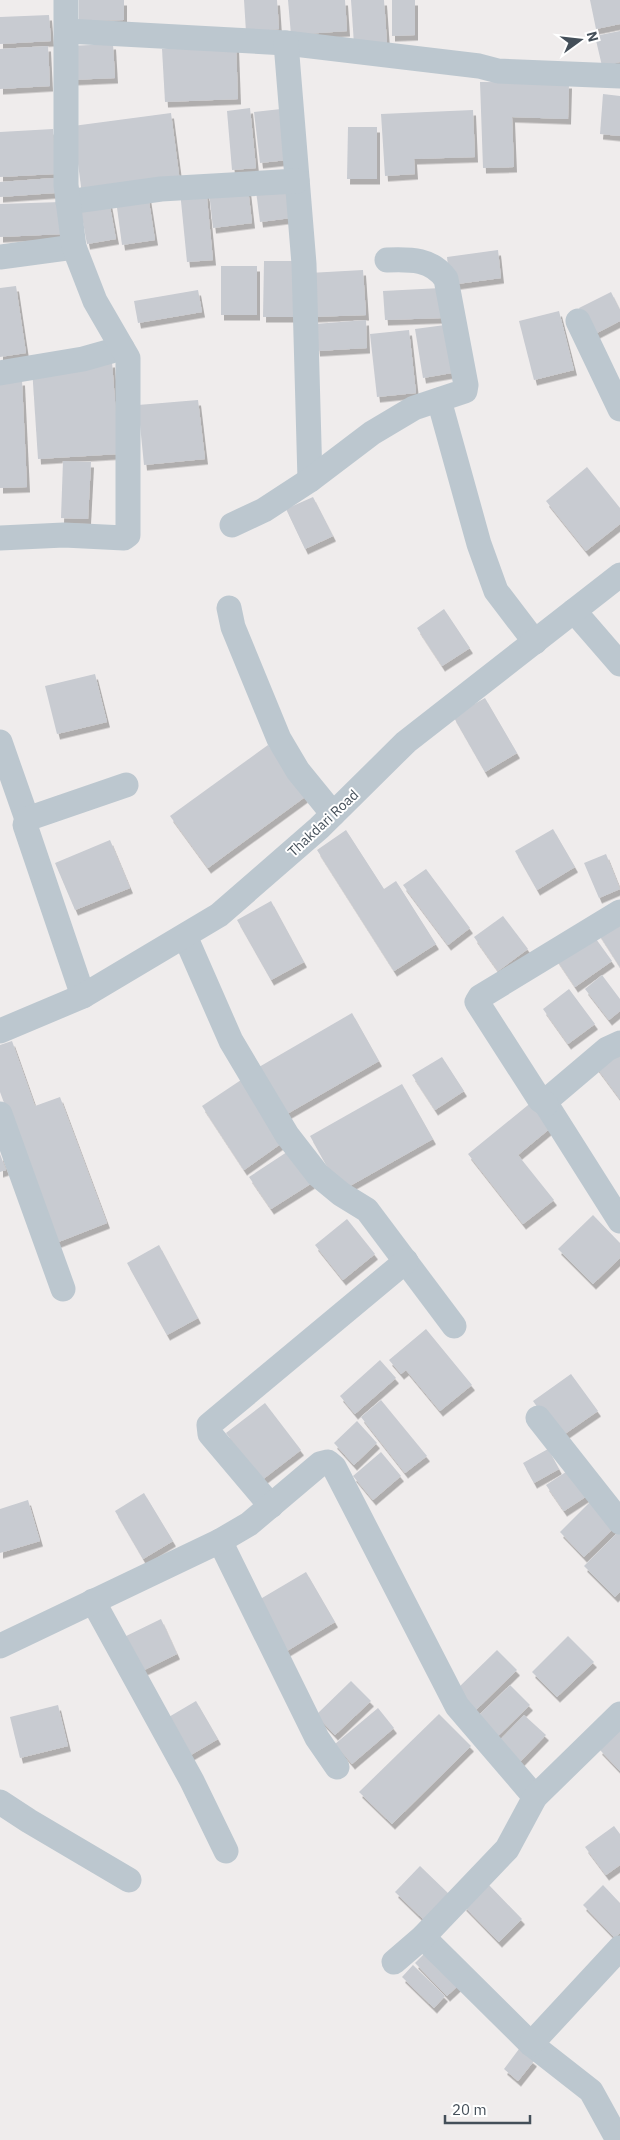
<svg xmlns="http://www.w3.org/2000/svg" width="620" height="2140" font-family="'IBM Plex Sans',sans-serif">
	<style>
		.building { fill: #c8cbd1; filter: url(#shadow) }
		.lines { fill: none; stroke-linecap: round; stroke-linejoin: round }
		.street { stroke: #bcc7cf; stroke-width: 25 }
		.labels { text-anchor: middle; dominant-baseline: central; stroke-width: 4; stroke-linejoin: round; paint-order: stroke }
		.street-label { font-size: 14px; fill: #444f59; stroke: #fff }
	</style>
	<defs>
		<filter id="shadow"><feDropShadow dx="3" dy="5.5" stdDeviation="0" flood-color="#0004"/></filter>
	</defs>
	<rect width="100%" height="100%" fill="#efecec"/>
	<g class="building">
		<path d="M 79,0 L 124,0 L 124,20 L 79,21 Z"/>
		<path d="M 244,0 L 277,0 L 279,29 L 246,32 Z"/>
		<path d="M 288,0 L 345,0 L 347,31 L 291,35 Z"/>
		<path d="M 351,0 L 384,0 L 387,43 L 354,44 Z"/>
		<path d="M 392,0 L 415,0 L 415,35 L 392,36 Z"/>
		<path d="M 590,0 L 620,0 L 620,24 L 596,29 Z"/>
		<path d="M 49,15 L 51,41 L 0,44 L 0,17 Z"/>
		<path d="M 620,31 L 620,62 L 602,66 L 595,36 Z"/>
		<path d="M 113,44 L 115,78 L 70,80 L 69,46 Z"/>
		<path d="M 236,45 L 238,99 L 165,102 L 162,49 Z"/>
		<path d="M 48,46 L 50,86 L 0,89 L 0,49 Z"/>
		<path d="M 480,82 L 569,83 L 568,119 L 512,117 L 514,167 L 483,168 Z"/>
		<path d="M 603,94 L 620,96 L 620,136 L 600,134 Z"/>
		<path d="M 250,108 L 256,168 L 232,170 L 227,111 Z"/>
		<path d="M 281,109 L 287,160 L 260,163 L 254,112 Z"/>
		<path d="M 473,110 L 475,157 L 414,159 L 415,174 L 385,176 L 381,114 Z"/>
		<path d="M 171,113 L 180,182 L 82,194 L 73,126 Z"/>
		<path d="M 348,127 L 377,127 L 377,179 L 347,179 Z"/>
		<path d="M 53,129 L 55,174 L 0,177 L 0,132 Z"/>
		<path d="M 54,178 L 55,193 L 0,197 L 0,182 Z"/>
		<path d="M 206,188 L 213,260 L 187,262 L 180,191 Z"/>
		<path d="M 248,188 L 252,223 L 213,228 L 209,192 Z"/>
		<path d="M 288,188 L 291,218 L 260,222 L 256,191 Z"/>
		<path d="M 148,195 L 155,240 L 122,245 L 116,200 Z"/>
		<path d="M 109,201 L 116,239 L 87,244 L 80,206 Z"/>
		<path d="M 61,202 L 63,234 L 0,237 L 0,204 Z"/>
		<path d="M 498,250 L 501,278 L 450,285 L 447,257 Z"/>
		<path d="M 264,261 L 298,261 L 297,317 L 263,317 Z"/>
		<rect x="221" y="266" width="36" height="49"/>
		<path d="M 363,270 L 366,315 L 311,317 L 309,273 Z"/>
		<path d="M 16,286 L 26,353 L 0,357 L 0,288 Z"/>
		<path d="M 441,288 L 442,318 L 385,320 L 383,291 Z"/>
		<path d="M 198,290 L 202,312 L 138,323 L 134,301 Z"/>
		<path d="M 611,292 L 620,310 L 620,321 L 593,335 L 579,308 Z"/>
		<path d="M 559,311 L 574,370 L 534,380 L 519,321 Z"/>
		<path d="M 366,320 L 367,348 L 317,351 L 315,324 Z"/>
		<path d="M 445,325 L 452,373 L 423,378 L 415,329 Z"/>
		<path d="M 409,330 L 416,393 L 377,397 L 370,334 Z"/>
		<path d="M 112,362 L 119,454 L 38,459 L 32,368 Z"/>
		<path d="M 22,380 L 27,487 L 0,488 L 0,381 Z"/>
		<path d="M 198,400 L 205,459 L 144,465 L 138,405 Z"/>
		<path d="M 63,461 L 91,462 L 88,519 L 61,518 Z"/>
		<path d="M 587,467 L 620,508 L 620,524 L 586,551 L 546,501 Z"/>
		<path d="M 313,497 L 333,536 L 305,549 L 286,509 Z"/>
		<path d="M 444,609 L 470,648 L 442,666 L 417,628 Z"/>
		<path d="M 95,674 L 107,722 L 57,734 L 45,686 Z"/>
		<path d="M 485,698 L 517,753 L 485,772 L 453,716 Z"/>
		<path d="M 268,745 L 305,797 L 208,868 L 170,816 Z"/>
		<path d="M 553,829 L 575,867 L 537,890 L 515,851 Z"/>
		<path d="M 346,830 L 384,889 L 396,881 L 436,944 L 394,971 L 317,850 Z"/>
		<path d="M 110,840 L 130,888 L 75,910 L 55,863 Z"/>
		<path d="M 606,854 L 620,889 L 599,898 L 584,863 Z"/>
		<path d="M 426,869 L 470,928 L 448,945 L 403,885 Z"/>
		<path d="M 271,901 L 304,962 L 271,980 L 237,920 Z"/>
		<path d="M 620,915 L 620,967 L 597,931 Z"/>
		<path d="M 503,916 L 528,949 L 498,971 L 474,937 Z"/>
		<path d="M 591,932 L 612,961 L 575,987 L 555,957 Z"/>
		<path d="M 602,975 L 620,999 L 620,1011 L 609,1020 L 585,989 Z"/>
		<path d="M 569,989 L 595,1024 L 568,1044 L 543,1009 Z"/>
		<path d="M 352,1013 L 379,1061 L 287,1114 L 259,1067 Z"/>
		<path d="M 12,1041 L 35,1106 L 60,1097 L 107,1223 L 56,1243 L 0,1092 L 0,1045 Z"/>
		<path d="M 620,1045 L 620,1099 L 594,1064 Z"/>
		<path d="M 442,1057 L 464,1091 L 435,1110 L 412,1075 Z"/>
		<path d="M 241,1080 L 282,1143 L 244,1170 L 202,1106 Z"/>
		<path d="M 402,1084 L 433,1139 L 341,1191 L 310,1136 Z"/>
		<path d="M 533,1101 L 553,1126 L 518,1155 L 554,1200 L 523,1224 L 468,1154 Z"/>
		<path d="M 290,1150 L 312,1183 L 271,1209 L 249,1177 Z"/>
		<path d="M 0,1154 L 6,1170 L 0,1172 Z"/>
		<path d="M 593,1215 L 620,1243 L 620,1258 L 593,1284 L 558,1249 Z"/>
		<path d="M 347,1219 L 375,1254 L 343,1280 L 315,1245 Z"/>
		<path d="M 159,1245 L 198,1318 L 167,1335 L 127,1263 Z"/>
		<path d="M 426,1329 L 472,1385 L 440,1411 L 406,1370 L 401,1374 L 389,1360 Z"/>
		<path d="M 380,1360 L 396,1378 L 355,1414 L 340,1396 Z"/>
		<path d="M 571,1374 L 598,1411 L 559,1438 L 533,1401 Z"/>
		<path d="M 381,1400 L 427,1456 L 405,1473 L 361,1417 Z"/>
		<path d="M 265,1403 L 301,1450 L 262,1480 L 226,1433 Z"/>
		<path d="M 357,1421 L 377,1443 L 354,1465 L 334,1443 Z"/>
		<path d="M 548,1449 L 559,1469 L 534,1483 L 523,1463 Z"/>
		<path d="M 381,1452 L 401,1476 L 373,1500 L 353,1476 Z"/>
		<path d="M 569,1470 L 587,1496 L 564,1511 L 546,1485 Z"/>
		<path d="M 144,1493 L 173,1541 L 143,1559 L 115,1511 Z"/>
		<path d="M 28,1500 L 40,1541 L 0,1553 L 0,1509 Z"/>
		<path d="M 591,1501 L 616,1526 L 584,1557 L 560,1532 Z"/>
		<path d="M 620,1530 L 620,1592 L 615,1597 L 584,1566 Z"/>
		<path d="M 306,1572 L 335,1622 L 287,1651 L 257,1601 Z"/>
		<path d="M 161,1619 L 177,1654 L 136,1674 L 120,1639 Z"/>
		<path d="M 568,1636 L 594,1662 L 557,1697 L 532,1672 Z"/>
		<path d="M 497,1650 L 517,1670 L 476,1710 L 456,1690 Z"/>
		<path d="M 351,1681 L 371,1701 L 335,1735 L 316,1715 Z"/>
		<path d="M 510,1685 L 530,1705 L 495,1739 L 475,1719 Z"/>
		<path d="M 196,1701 L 218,1739 L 184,1759 L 162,1721 Z"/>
		<path d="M 58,1705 L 68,1746 L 20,1758 L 10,1717 Z"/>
		<path d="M 378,1708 L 394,1728 L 352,1764 L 335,1744 Z"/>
		<path d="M 439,1714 L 471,1746 L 392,1824 L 359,1792 Z"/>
		<path d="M 524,1715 L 546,1735 L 518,1764 L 497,1743 Z"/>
		<path d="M 620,1727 L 620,1771 L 599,1749 Z"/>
		<path d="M 614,1826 L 620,1834 L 620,1865 L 606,1875 L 585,1847 Z"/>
		<path d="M 420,1866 L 449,1894 L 424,1920 L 395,1892 Z"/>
		<path d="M 486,1882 L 522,1919 L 499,1942 L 463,1905 Z"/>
		<path d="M 603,1885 L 620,1903 L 620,1933 L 615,1938 L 583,1905 Z"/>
		<path d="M 429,1949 L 462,1982 L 447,1996 L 415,1963 Z"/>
		<path d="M 413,1965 L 445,1996 L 434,2008 L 402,1977 Z"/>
		<path d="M 519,2049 L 534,2061 L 518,2081 L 504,2069 Z"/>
	</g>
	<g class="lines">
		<g class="street">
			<path d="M 67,31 L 286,43 L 479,66 L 498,71 L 620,76"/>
			<path d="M 286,43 L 304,264 L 310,480"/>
			<path d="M 68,202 L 161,189 L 297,181"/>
			<path d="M 0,257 L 74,247"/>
			<path d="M 578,321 L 620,409"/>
			<path d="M 0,373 L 83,359 L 122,348"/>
			<path d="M 439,400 L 479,544 L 496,591 L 535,642"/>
			<path d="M 232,525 L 264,510 L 310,480 L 372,433 L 414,408 L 465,391 L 466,385 L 446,279 C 432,259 411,259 387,260"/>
			<path d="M 0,538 L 64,535 L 124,538 L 128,535 L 128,358 L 95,301 L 74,247 L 66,185 L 66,0"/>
			<path d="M 229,608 L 233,627 L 279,739 L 298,771 L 333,814"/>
			<path d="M 574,611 L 620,664"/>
			<path d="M 0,742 L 27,819"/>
			<path d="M 185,936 L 231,1041 L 287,1135 L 318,1175 L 341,1194 L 367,1210 L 454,1326"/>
			<path d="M 83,996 L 25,825 L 27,819 L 126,785"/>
			<path d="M 0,1031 L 83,996 L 219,915 L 319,828 L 406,742 L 620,575"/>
			<path d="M 620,1043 L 607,1049 L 548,1099 L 546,1104 L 620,1221"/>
			<path d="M 546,1104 L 540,1100 L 477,1002 L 480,997 L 620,912"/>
			<path d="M 0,1114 L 63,1289"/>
			<path d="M 538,1418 L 620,1522"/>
			<path d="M 271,1506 L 210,1434 L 209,1425 L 406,1261"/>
			<path d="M 220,1541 L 317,1738 L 337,1767"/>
			<path d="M 93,1601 L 192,1781 L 226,1851"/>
			<path d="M 0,1646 L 220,1541 L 249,1524 L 320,1464 L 328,1462 L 334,1467 L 457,1706 L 535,1797"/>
			<path d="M 0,1802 L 29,1821 L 129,1880"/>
			<path d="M 423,1937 L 531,2044 L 591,2091 L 618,2140"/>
			<path d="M 394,1962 L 423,1937 L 507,1849 L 535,1797 L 620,1714"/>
			<path d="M 531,2044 L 620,1948"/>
		</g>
	</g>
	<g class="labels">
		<g class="street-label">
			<text transform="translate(323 823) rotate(-43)">Thakdari Road</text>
		</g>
	</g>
	<g transform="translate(580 40) rotate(75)" stroke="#ffffff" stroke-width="4" paint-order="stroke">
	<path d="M0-4L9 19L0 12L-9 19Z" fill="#444f59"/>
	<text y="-8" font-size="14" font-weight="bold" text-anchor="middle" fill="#444f59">N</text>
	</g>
	<path d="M445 2115v8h85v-8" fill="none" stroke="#444f59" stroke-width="2.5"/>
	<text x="452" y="2115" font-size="15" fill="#444f59" stroke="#ffffff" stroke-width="4" paint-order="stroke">20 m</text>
</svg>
